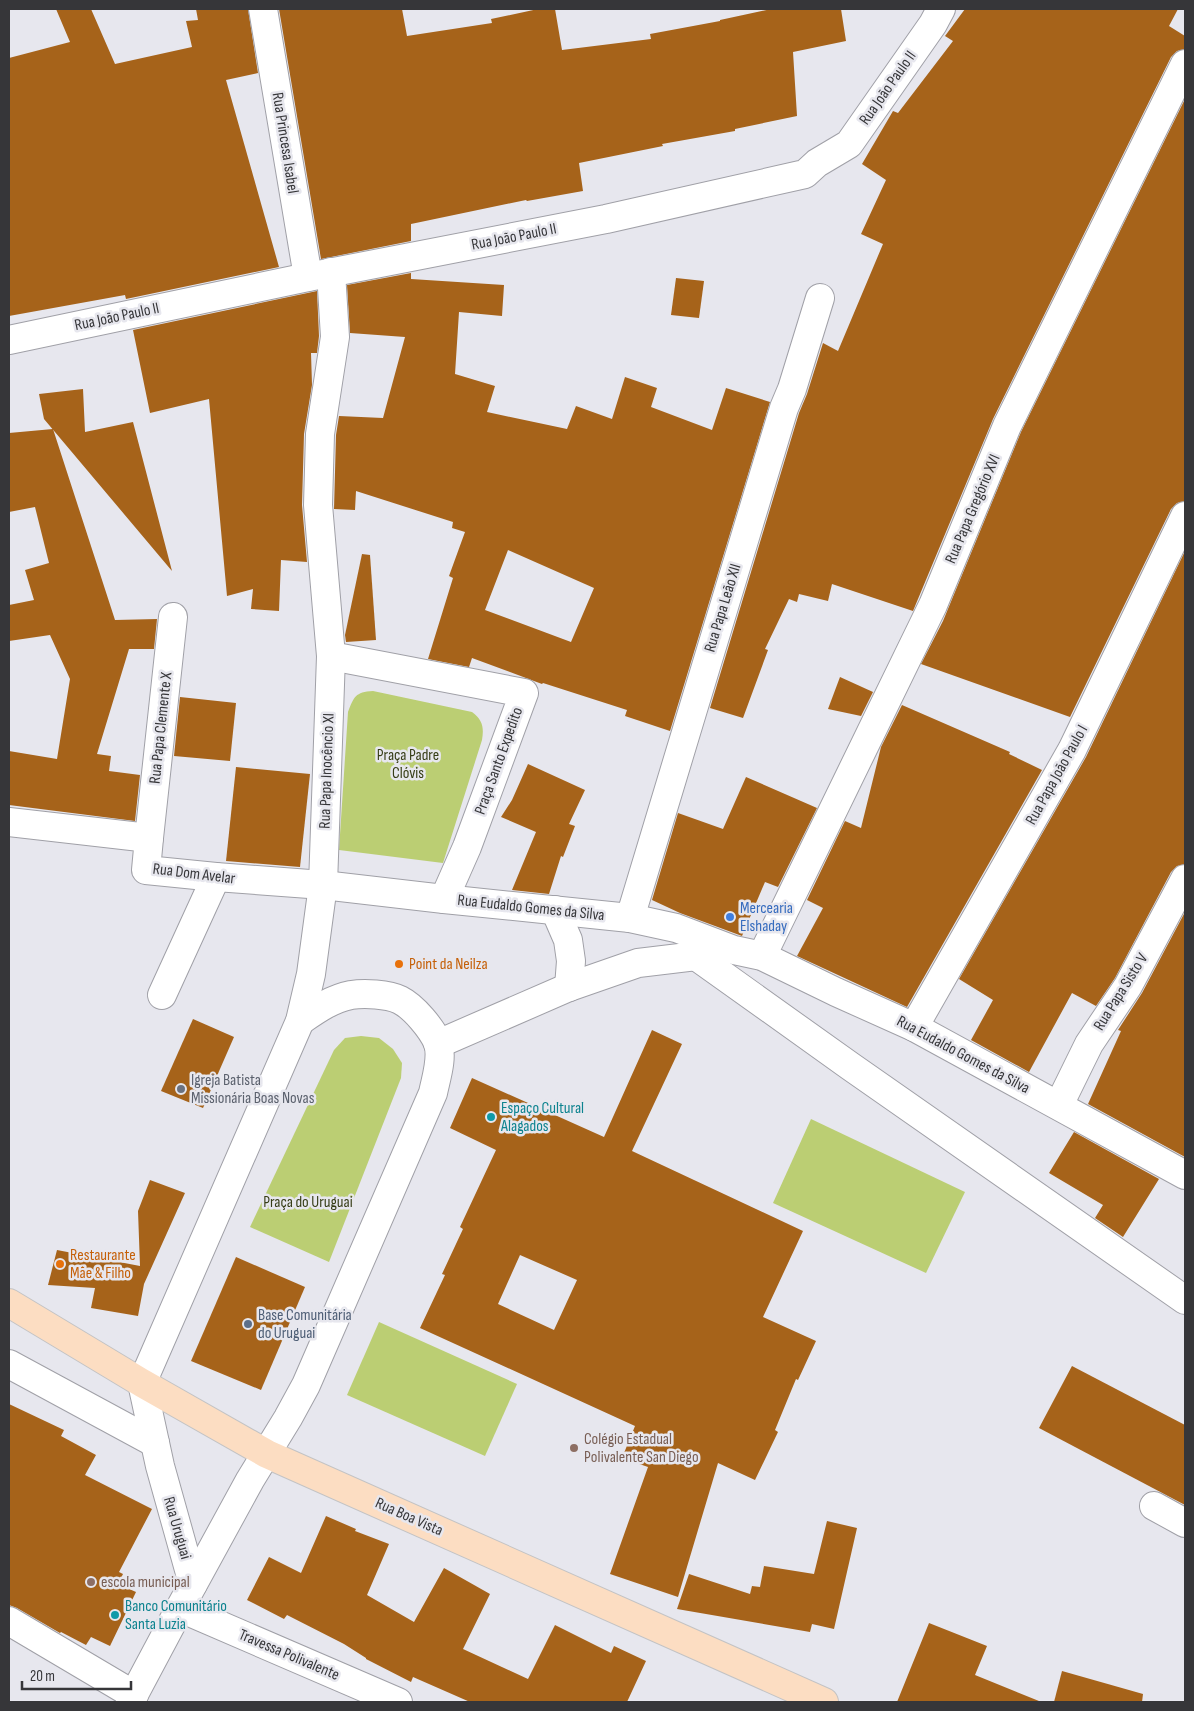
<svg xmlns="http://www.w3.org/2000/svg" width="1194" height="1711" font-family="'Sofia Sans Condensed',sans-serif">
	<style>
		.green { fill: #bbce73 }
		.building { fill: #a6631a; fill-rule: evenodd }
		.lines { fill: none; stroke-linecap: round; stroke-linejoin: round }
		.minor-casing { stroke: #a0a0a7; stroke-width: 30 }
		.major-casing { stroke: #c3c3c4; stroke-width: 30 }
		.minor { stroke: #fff; stroke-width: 28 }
		.major { stroke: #fcddc2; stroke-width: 28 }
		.shop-dot { fill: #3f7fe0; stroke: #e7e7ee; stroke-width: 2 }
		.food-dot { fill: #e8710a; stroke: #e7e7ee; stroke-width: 2 }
		.worship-dot { fill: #6b7280; stroke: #e7e7ee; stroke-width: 2 }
		.culture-dot { fill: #0f9aa8; stroke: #e7e7ee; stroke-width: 2 }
		.service-dot { fill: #5c6f8a; stroke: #e7e7ee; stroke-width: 2 }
		.education-dot { fill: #8d6e63; stroke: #e7e7ee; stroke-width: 2 }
		.labels { text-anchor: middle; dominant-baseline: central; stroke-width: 5; stroke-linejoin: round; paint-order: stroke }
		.street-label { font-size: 16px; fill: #363639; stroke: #e7e7ee }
		.park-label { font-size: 16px; fill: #363d16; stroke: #e7e7ee }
		.shop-label { font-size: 16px; fill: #366cbe; stroke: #e7e7ee; text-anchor: start }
		.food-label { font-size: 16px; fill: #c56008; stroke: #e7e7ee; text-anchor: start }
		.worship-label { font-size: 16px; fill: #5b616d; stroke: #e7e7ee; text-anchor: start }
		.culture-label { font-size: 16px; fill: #0d838f; stroke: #e7e7ee; text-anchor: start }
		.service-label { font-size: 16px; fill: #4e5e75; stroke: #e7e7ee; text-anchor: start }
		.education-label { font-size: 16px; fill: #785e54; stroke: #e7e7ee; text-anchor: start }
	</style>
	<rect width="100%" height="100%" fill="#e7e7ee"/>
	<g class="green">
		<path d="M 373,691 L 472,712 C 483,720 484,728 482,740 L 443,863 L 339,850 L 348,712 C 354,697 355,692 373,691 Z"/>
		<path d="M 361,1036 L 379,1038 L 393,1049 L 402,1063 L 401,1078 L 329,1262 L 250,1227 L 334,1050 L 345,1038 Z"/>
		<path d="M 811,1119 L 965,1192 L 926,1273 L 773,1203 Z"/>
		<path d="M 379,1322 L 517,1384 L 485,1456 L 347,1395 Z"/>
	</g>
	<g class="building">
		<path d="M 56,9 L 91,9 L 115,64 L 192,47 L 186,21 L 198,20 L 196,9 L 248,9 L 258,73 L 226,80 L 279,267 L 126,299 L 125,295 L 9,316 L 9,58 L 70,42 Z"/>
		<path d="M 279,9 L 402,9 L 407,36 L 492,23 L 491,19 L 538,9 L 555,9 L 562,50 L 651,39 L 650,34 L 720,21 L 720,20 L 771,9 L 841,9 L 846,41 L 793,52 L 797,116 L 735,129 L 735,131 L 662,144 L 663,146 L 579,163 L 583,191 L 527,201 L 526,200 L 411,224 L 411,241 L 321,259 Z"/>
		<path d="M 965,9 L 1178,9 L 1169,26 L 1185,36 L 1185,49 L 1177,51 L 1171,57 L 993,419 L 913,611 L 832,584 L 828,601 L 799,594 L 797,602 L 789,599 L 765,649 L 768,650 L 743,718 L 710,708 L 799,413 L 807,394 L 823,343 L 838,351 L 883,244 L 861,234 L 886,180 L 862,164 L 893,111 L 898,113 L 953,41 L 945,36 Z"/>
		<path d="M 1185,99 L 1185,501 L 1177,503 L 1171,509 L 1070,717 L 921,664 L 943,621 L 1021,432 Z"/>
		<path d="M 411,273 L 411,279 L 504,285 L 502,316 L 459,312 L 455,374 L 495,386 L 487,412 L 567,429 L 576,406 L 612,419 L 625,377 L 657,388 L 651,407 L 712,430 L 726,388 L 770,402 L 670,731 L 625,716 L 627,710 L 543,683 L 542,684 L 472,658 L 469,667 L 428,659 L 453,578 L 449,576 L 465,532 L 452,528 L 453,522 L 356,491 L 355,510 L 334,509 L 336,435 L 339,416 L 383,418 L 405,337 L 350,333 L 347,285 ZM 508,550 L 594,588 L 571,642 L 485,610 Z"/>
		<path d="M 676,278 L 704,281 L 699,318 L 671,315 Z"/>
		<path d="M 317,291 L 319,336 L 317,353 L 311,353 L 312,385 L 304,434 L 302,505 L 307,562 L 281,560 L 279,611 L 251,609 L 253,589 L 227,596 L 209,399 L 150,413 L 133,330 Z"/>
		<path d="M 83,389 L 85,432 L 133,422 L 172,571 L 44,419 L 39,394 Z"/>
		<path d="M 53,429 L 115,620 L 157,619 L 154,649 L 129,649 L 97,754 L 111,756 L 109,771 L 140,775 L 135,821 L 9,805 L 9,751 L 57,759 L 70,679 L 50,635 L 9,641 L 9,605 L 34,600 L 25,570 L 49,563 L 35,507 L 9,512 L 9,433 Z"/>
		<path d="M 1185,551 L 1185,864 L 1177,866 L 1171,872 L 1115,978 L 1096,1006 L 1072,993 L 1029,1072 L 971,1040 L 993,1000 L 959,979 L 1086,757 Z"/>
		<path d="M 362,554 L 370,555 L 376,640 L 346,642 L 345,635 Z"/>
		<path d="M 840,677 L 873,692 L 861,716 L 828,709 Z"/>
		<path d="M 180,697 L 236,703 L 230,761 L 174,756 Z"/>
		<path d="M 902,705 L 1010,752 L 1009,754 L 1042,770 L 907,1007 L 797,956 L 823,908 L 807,900 L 845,821 L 861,828 L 881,747 Z"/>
		<path d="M 528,764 L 585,790 L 569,824 L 575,826 L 563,857 L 561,856 L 549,894 L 512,890 L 536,832 L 501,817 L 512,800 Z"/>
		<path d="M 236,767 L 310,774 L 300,867 L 226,861 Z"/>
		<path d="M 746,777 L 817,808 L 778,887 L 765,882 L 742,936 L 680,913 L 652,900 L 678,813 L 723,829 Z"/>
		<path d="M 1185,912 L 1185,1157 L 1088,1104 L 1121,1031 L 1118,1030 L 1142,993 Z"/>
		<path d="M 193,1019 L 234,1037 L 203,1108 L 161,1091 Z"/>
		<path d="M 652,1030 L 682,1044 L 632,1151 L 803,1231 L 763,1317 L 816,1341 L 798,1380 L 796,1379 L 775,1430 L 778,1432 L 755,1480 L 718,1463 L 678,1597 L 610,1574 L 648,1467 L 622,1458 L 635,1426 L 420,1328 L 445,1275 L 442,1274 L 463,1229 L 460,1227 L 496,1150 L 450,1128 L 472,1078 L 604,1137 ZM 520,1255 L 577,1280 L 554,1330 L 498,1304 Z"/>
		<path d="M 1074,1132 L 1159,1179 L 1123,1237 L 1095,1218 L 1103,1205 L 1049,1173 Z"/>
		<path d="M 150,1180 L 185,1193 L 144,1284 L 138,1316 L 91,1308 L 95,1288 L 48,1285 L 57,1250 L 140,1266 L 138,1211 Z"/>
		<path d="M 236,1257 L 305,1287 L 261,1390 L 191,1361 Z"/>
		<path d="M 1072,1366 L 1185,1425 L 1185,1505 L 1039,1428 Z"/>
		<path d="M 9,1404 L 64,1430 L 61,1436 L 96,1455 L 85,1475 L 152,1509 L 119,1572 L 123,1574 L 118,1584 L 136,1592 L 110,1646 L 91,1637 L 86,1645 L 61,1632 L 60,1633 L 17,1608 L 9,1605 Z"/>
		<path d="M 326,1516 L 356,1529 L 355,1531 L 389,1544 L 367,1595 L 414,1622 L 444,1568 L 490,1594 L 463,1649 L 528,1679 L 555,1625 L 611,1653 L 614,1646 L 646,1661 L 627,1702 L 470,1702 L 413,1677 L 411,1682 L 366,1659 L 366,1658 L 344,1644 L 287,1615 L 284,1619 L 247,1600 L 269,1557 L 301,1573 Z"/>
		<path d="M 827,1521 L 857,1528 L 834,1629 L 812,1624 L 810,1632 L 677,1609 L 689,1574 L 750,1594 L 752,1586 L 760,1587 L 764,1566 L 814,1574 Z"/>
		<path d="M 929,1623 L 987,1646 L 975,1675 L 1039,1701 L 1038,1702 L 897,1702 Z"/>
		<path d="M 1062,1671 L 1143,1694 L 1142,1702 L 1054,1702 Z"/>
	</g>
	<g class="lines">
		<g class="minor-casing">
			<g id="minor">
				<path d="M 263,9 L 308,277"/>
				<path d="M 9,340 L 308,277 L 606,219 L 805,174 L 817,163 L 849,144 L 933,24 L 941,9"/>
				<path d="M 331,656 L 524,693 L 467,847 L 444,899"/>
				<path d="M 9,822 L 149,838 L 146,870 L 216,877 L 323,885 L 444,899 L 630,918 L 676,928 L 734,950 L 762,956 L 836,992 L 914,1027 L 1185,1175"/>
				<path d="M 149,838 L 173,617"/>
				<path d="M 555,910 L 568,940 L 571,961 L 569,987"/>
				<path d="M 630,918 L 784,408 L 792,389 L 820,298"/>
				<path d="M 696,956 L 850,1066 L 1185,1300"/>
				<path d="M 762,956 L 933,605 L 1007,426 L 1185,64"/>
				<path d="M 162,995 L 216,877"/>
				<path d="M 914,1027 L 1072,750 L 1185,516"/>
				<path d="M 438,1044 L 569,987 L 638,963 L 713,954"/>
				<path d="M 1059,1105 L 1089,1044 L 1128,986 L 1185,879"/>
				<path d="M 9,1364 L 155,1443"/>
				<path d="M 1154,1506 L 1185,1523"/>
				<path d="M 193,1584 L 160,1466 L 142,1383 L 300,1021 L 311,974 L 323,885 L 331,656 L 318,505 L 320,434 L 335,337 L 331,272"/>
				<path d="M 180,1608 L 398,1702"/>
				<path d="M 9,1621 L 134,1695"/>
				<path d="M 130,1702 L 180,1608 L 250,1480 L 288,1418 L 306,1385 L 433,1093 C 436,1078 443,1058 438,1043 C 432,1029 414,1007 400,1000 C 388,994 364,993 351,995 C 331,999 316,1010 300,1021"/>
			</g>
		</g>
		<g class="major-casing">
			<path id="major" d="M 9,1303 L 142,1383 L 267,1454 L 824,1702"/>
		</g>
		<use href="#minor" class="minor"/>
		<use href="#major" class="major"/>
	</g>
	<circle class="shop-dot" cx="730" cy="917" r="5"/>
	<g class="food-dot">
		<circle cx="399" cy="964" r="5"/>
		<circle cx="60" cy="1264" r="5"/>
	</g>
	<circle class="worship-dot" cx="181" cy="1089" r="5"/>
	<g class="culture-dot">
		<circle cx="491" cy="1117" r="5"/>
		<circle cx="115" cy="1615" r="5"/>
	</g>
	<circle class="service-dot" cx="248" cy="1324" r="5"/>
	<g class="education-dot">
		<circle cx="574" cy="1448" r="5"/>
		<circle cx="91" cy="1582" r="5"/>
	</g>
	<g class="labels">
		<g class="street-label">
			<text transform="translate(888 88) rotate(-55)">Rua João Paulo II</text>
			<text transform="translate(285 143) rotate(81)">Rua Princesa Isabel</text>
			<text transform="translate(514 237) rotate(-11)">Rua João Paulo II</text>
			<text transform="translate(117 317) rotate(-12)">Rua João Paulo II</text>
			<text transform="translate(973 509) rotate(-67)">Rua Papa Gregório XVI</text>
			<text transform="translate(723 608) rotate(-73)">Rua Papa Leão XII</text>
			<text transform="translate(161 728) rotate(-84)">Rua Papa Clemente X</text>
			<text transform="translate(499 761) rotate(-70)">Praça Santo Expedito</text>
			<text transform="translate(327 771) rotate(-88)">Rua Papa Inocêncio XI</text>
			<text transform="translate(1057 775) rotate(-61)">Rua Papa João Paulo I</text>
			<text transform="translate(194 874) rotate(7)">Rua Dom Avelar</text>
			<text transform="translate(531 908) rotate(6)">Rua Eudaldo Gomes da Silva</text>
			<text transform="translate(1121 992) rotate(-58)">Rua Papa Sisto V</text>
			<text transform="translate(963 1055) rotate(28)">Rua Eudaldo Gomes da Silva</text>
			<text transform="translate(409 1517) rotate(24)">Rua Boa Vista</text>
			<text transform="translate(177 1528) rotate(74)">Rua Uruguai</text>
			<text transform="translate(289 1655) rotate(23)">Travessa Polivalente</text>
		</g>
		<g class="park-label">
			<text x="408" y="755">Praça Padre<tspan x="408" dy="18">Clóvis</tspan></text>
			<text x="308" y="1202">Praça do Uruguai</text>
		</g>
		<g class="shop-label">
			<text x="740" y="908">Mercearia<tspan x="740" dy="18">Elshaday</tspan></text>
		</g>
		<g class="food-label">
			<text x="409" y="964">Point da Neilza</text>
			<text x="70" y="1255">Restaurante<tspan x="70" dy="18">Mãe &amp; Filho</tspan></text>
		</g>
		<g class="worship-label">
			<text x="191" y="1080">Igreja Batista<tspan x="191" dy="18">Missionária Boas Novas</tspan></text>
		</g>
		<g class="culture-label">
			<text x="501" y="1108">Espaço Cultural<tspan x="501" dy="18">Alagados</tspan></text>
			<text x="125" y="1606">Banco Comunitário<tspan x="125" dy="18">Santa Luzia</tspan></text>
		</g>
		<g class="service-label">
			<text x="258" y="1315">Base Comunitária<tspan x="258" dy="18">do Uruguai</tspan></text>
		</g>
		<g class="education-label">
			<text x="584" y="1439">Colégio Estadual<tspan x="584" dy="18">Polivalente San Diego</tspan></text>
			<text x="101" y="1582">escola municipal</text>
		</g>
	</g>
	<rect width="1194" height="1711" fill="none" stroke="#363639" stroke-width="20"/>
	<path d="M22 1681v8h109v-8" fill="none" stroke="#363639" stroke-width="2.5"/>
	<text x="30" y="1681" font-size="15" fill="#363639" stroke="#e7e7ee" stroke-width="4" paint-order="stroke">20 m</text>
</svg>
